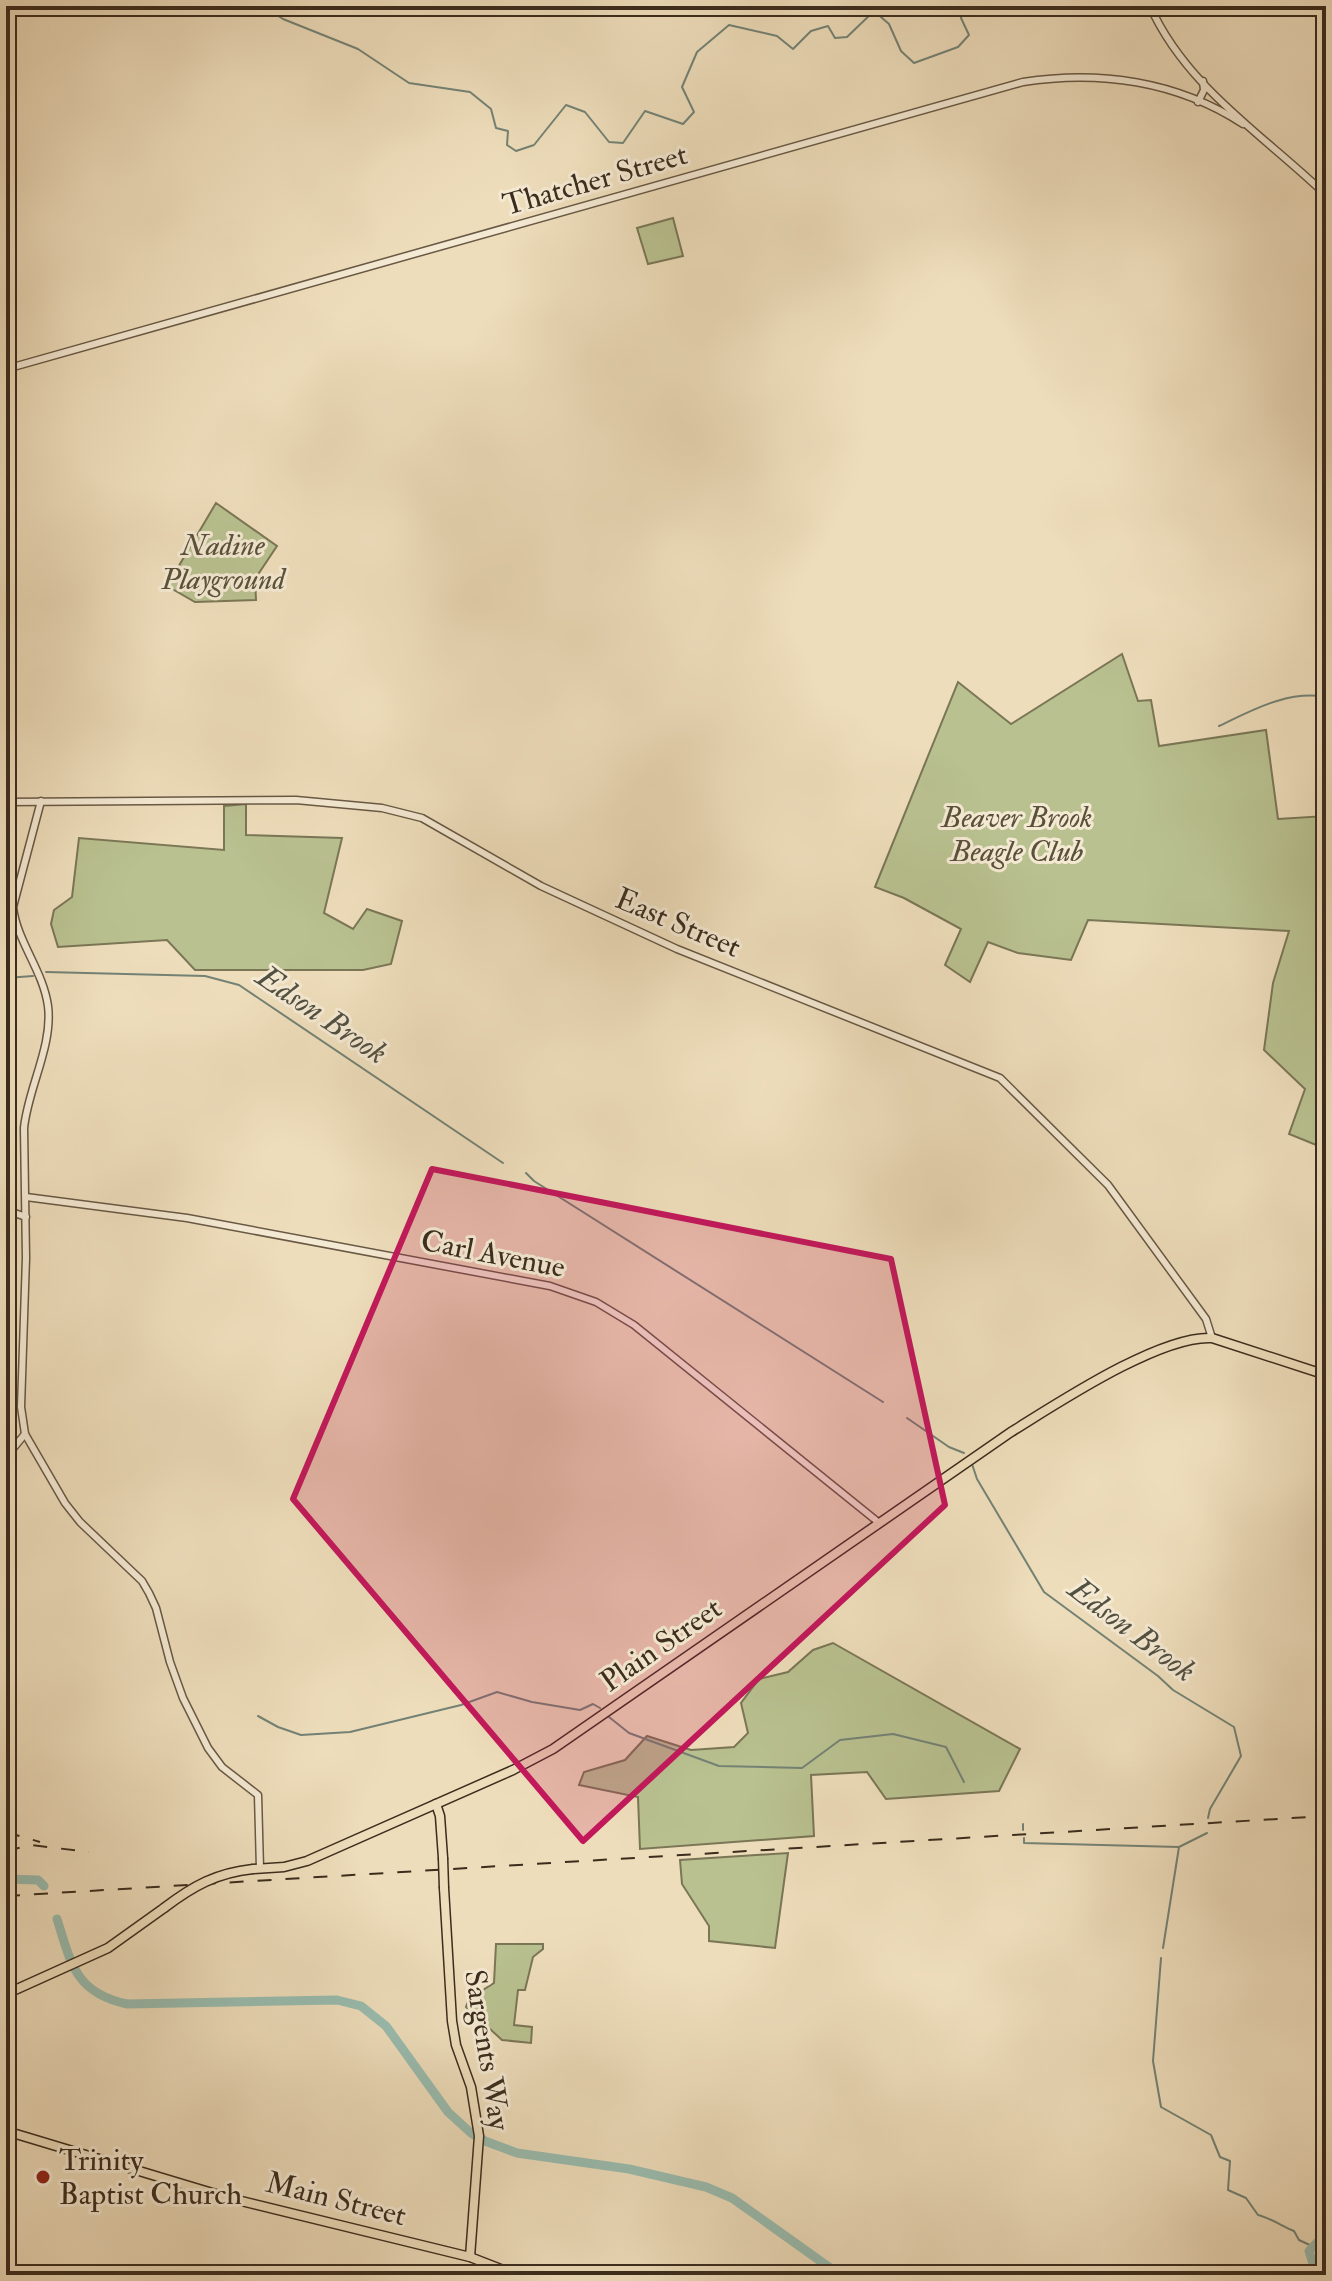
<svg xmlns="http://www.w3.org/2000/svg" width="1332" height="2281" font-family="'IM FELL Double Pica',serif">
	<style>
		.green { fill: #b9c190; stroke: #7a7656; stroke-width: 2 }
		.lines { fill: none; stroke-linecap: round; stroke-linejoin: round }
		.stream { stroke: #738275; stroke-width: 2 }
		.river { stroke: #99bcaf; stroke-width: 9 }
		.minor-casing { stroke: #685844; stroke-width: 9 }
		.major-casing { stroke: #3b2c1d; stroke-width: 11 }
		.minor { stroke: #f4e9d3; stroke-width: 6 }
		.major { stroke: #edb; stroke-width: 8 }
		.rail { stroke: #3b2c1d; stroke-width: 2; stroke-dasharray: 14 14; stroke-linecap: butt }
		.major-bridge-casing { stroke: #3b2c1d; stroke-width: 11; stroke-linecap: butt }
		.major-bridge { stroke: #edb; stroke-width: 8 }
		.marked { fill: #c2185b; fill-opacity: 0.2; stroke: #c2185b; stroke-width: 6; stroke-linejoin: round }
		.poi-dot { fill: #8f2418; stroke: #f4e9d3; stroke-width: 3 }
		.labels { text-anchor: middle; dominant-baseline: central; stroke-width: 6; stroke-linejoin: round; paint-order: stroke }
		.street-label { font-size: 30px; fill: #3b2c1d; stroke: #f4e9d3 }
		.park-label { font-size: 30px; font-style: italic; fill: #5a513a; stroke: #f4e9d3 }
		.poi-label { font-size: 30px; fill: #3b2c1d; stroke: #f4e9d3; text-anchor: start }
		.water-label { font-size: 32px; font-style: italic; fill: #525042; stroke: #f4e9d3 }
	</style>
	<rect width="100%" height="100%" fill="#edb"/>
	<filter id="stains"><feTurbulence type="fractalNoise" baseFrequency=".0025" numOctaves="4"/><feColorMatrix values="0 0 0 0 .2 0 0 0 0 .09 0 0 0 0 .02 0 0 0 .5 -.17"/></filter>
	<radialGradient id="worn" r=".72"><stop offset=".6" stop-color="#630" stop-opacity="0"/><stop offset="1" stop-color="#630" stop-opacity=".3"/></radialGradient>
	<g class="green">
		<path d="M 673,218 L 683,256 L 648,264 L 637,228 Z"/>
		<path d="M 216,503 L 277,546 L 255,579 L 256,600 L 195,602 L 167,586 Z"/>
		<path d="M 1122,654 L 1138,701 L 1151,700 L 1159,746 L 1266,730 L 1278,819 L 1326,816 L 1326,1149 L 1289,1134 L 1305,1089 L 1264,1050 L 1273,983 L 1289,931 L 1088,920 L 1071,960 L 1018,953 L 988,942 L 970,982 L 945,965 L 961,929 L 904,898 L 875,887 L 958,682 L 1011,724 Z"/>
		<path d="M 246,804 L 246,835 L 342,838 L 324,913 L 353,929 L 367,909 L 402,921 L 391,964 L 363,970 L 195,970 L 167,940 L 58,947 L 51,924 L 54,910 L 72,897 L 79,838 L 224,850 L 224,806 Z"/>
		<path d="M 833,1643 L 1020,1749 L 999,1791 L 886,1799 L 867,1772 L 811,1775 L 814,1836 L 640,1849 L 638,1797 L 579,1785 L 584,1772 L 625,1760 L 647,1736 L 691,1750 L 734,1747 L 748,1733 L 741,1703 L 759,1679 L 788,1672 L 813,1650 Z"/>
		<path d="M 788,1853 L 775,1948 L 709,1941 L 709,1926 L 682,1884 L 680,1860 Z"/>
		<path d="M 496,1944 L 543,1944 L 543,1949 L 533,1957 L 525,1990 L 518,1990 L 514,2025 L 532,2027 L 531,2043 L 502,2040 L 466,2007 L 469,1999 L 494,1983 Z"/>
	</g>
	<g class="lines">
		<g class="stream">
			<path d="M 263,6 L 283,19 L 358,49 L 409,83 L 470,92 L 491,109 L 496,128 L 508,131 L 507,145 L 516,151 L 534,145 L 566,105 L 585,112 L 609,142 L 623,143 L 645,111 L 683,124 L 694,112 L 682,87 L 697,52 L 729,25 L 777,36 L 793,49 L 811,31 L 828,26 L 835,38 L 847,37 L 874,11 L 889,24 L 901,51 L 914,63 L 958,47 L 969,35 L 961,18 L 963,6"/>
			<path d="M 1307,6 L 1326,28"/>
			<path d="M 1219,726 C 1253,710 1288,690 1326,697"/>
			<path d="M 46,972 L 205,976 L 239,985 L 503,1163"/>
			<path d="M 6,978 L 33,976"/>
			<path d="M 526,1173 L 534,1181 L 883,1402"/>
			<path d="M 907,1418 L 949,1447 L 964,1453"/>
			<path d="M 972,1464 L 977,1479 L 1044,1592 L 1158,1676 L 1173,1690 L 1234,1727 L 1241,1756 L 1210,1809 L 1208,1818"/>
			<path d="M 258,1716 L 278,1727 L 301,1735 L 350,1732 L 461,1705 L 497,1692 L 532,1702 L 580,1710 L 593,1704 L 600,1708"/>
			<path d="M 609,1717 L 629,1733 L 719,1766 L 802,1768 L 840,1740 L 893,1734 L 946,1747 L 964,1782"/>
			<path d="M 1023,1824 L 1023,1830"/>
			<path d="M 1024,1838 L 1024,1843 L 1179,1847"/>
			<path d="M 1163,1948 L 1179,1847 L 1207,1833"/>
			<path d="M 1161,1958 L 1153,2061 L 1161,2107 L 1211,2135 L 1220,2157 L 1230,2161 L 1228,2190 L 1246,2198 L 1258,2215 C 1270,2218 1282,2226 1294,2231 L 1299,2240 L 1314,2247"/>
		</g>
		<g class="river">
			<path d="M 6,1879 L 38,1880 L 44,1886"/>
			<path d="M 57,1919 C 71,1963 75,1993 127,2004 L 337,2000 L 361,2006 L 386,2026 L 448,2112 L 471,2133 L 485,2141 L 517,2153 L 629,2169 L 706,2187 L 732,2198 L 840,2275"/>
			<path d="M 1305,2275 L 1314,2267 L 1309,2251 L 1326,2233"/>
		</g>
		<g class="minor-casing">
			<g id="minor">
				<path d="M 1150,6 C 1186,87 1265,136 1326,195"/>
				<path d="M 1198,102 L 1204,90 L 1203,81"/>
				<path d="M 6,369 L 1023,82 C 1099,70 1177,81 1243,124"/>
				<path d="M 41,801 L 13,907 C 17,942 43,970 48,1006 C 53,1046 28,1088 24,1128 L 26,1258 L 21,1407 L 25,1434 L 65,1503 L 80,1522 L 142,1581 L 149,1593 L 156,1608 L 170,1662 L 183,1698 L 208,1748 L 222,1767 L 258,1795 L 260,1869"/>
				<path d="M 6,802 L 296,800 L 382,808 L 422,818 L 541,886 L 677,949 L 1000,1078 L 1108,1185 L 1206,1319 L 1212,1338"/>
				<path d="M 26,1197 L 187,1218 L 550,1286 L 596,1302 L 634,1325 L 878,1522"/>
				<path d="M 6,1210 L 26,1217"/>
				<path d="M 6,1457 L 25,1434"/>
			</g>
		</g>
		<g class="major-casing">
			<g id="major">
				<path d="M 436,1804 L 440,1816 L 443,1858"/>
				<path d="M 253,1869 L 284,1867 L 307,1861 L 513,1770 L 553,1749 L 1011,1432 C 1058,1403 1160,1335 1212,1338 L 1326,1375"/>
				<path d="M 444,1888 L 452,2021 L 456,2045 L 471,2087 L 479,2136 L 470,2257"/>
				<path d="M 6,1994 L 108,1948 L 164,1908"/>
				<path d="M 6,2131 L 229,2198 L 470,2257 L 516,2275"/>
			</g>
		</g>
		<use href="#minor" class="minor"/>
		<use href="#major" class="major"/>
		<g class="rail">
			<path d="M 6,1832 L 40,1842"/>
			<path d="M 6,1851 L 31,1845 L 89,1852"/>
			<path d="M 6,1896 L 1326,1816"/>
		</g>
		<g class="major-bridge-casing">
			<g id="major-bridge">
				<path d="M 443,1858 L 444,1888"/>
				<path d="M 164,1908 C 193,1886 216,1873 253,1869"/>
			</g>
		</g>
		<use href="#major-bridge" class="major-bridge"/>
	</g>
	<path class="marked" d="M 432,1169 L 891,1259 L 945,1505 L 583,1841 L 293,1499 Z"/>
	<circle class="poi-dot" cx="43" cy="2177" r="8"/>
	<g class="labels">
		<g class="street-label">
			<text transform="translate(595 180) rotate(-16)">Thatcher Street</text>
			<text transform="translate(678 923) rotate(23)">East Street</text>
			<text transform="translate(493 1254) rotate(11)">Carl Avenue</text>
			<text transform="translate(661 1645) rotate(-35)">Plain Street</text>
			<text transform="translate(487 2050) rotate(81)">Sargents Way</text>
			<text transform="translate(336 2199) rotate(14)">Main Street</text>
		</g>
		<g class="park-label">
			<text x="223" y="545">Nadine<tspan x="223" dy="34">Playground</tspan></text>
			<text x="1017" y="817">Beaver Brook<tspan x="1017" dy="34">Beagle Club</tspan></text>
		</g>
		<g class="poi-label">
			<text x="59" y="2160">Trinity<tspan x="59" dy="34">Baptist Church</tspan></text>
		</g>
		<g class="water-label">
			<text transform="translate(322 1015) rotate(34)">Edson Brook</text>
			<text transform="translate(1132 1630) rotate(37)">Edson Brook</text>
		</g>
	</g>
	<rect width="1332" height="2281" fill="none" stroke="#edb" stroke-width="32"/>
	<rect x="8" y="8" width="1316" height="2265" fill="none" stroke="#3b2c1d" stroke-width="4"/>
	<rect x="16" y="16" width="1300" height="2249" fill="none" stroke="#3b2c1d" stroke-width="2"/>
	<rect width="100%" height="100%" filter="url(#stains)"/>
	<rect width="100%" height="100%" fill="url(#worn)"/>
</svg>
